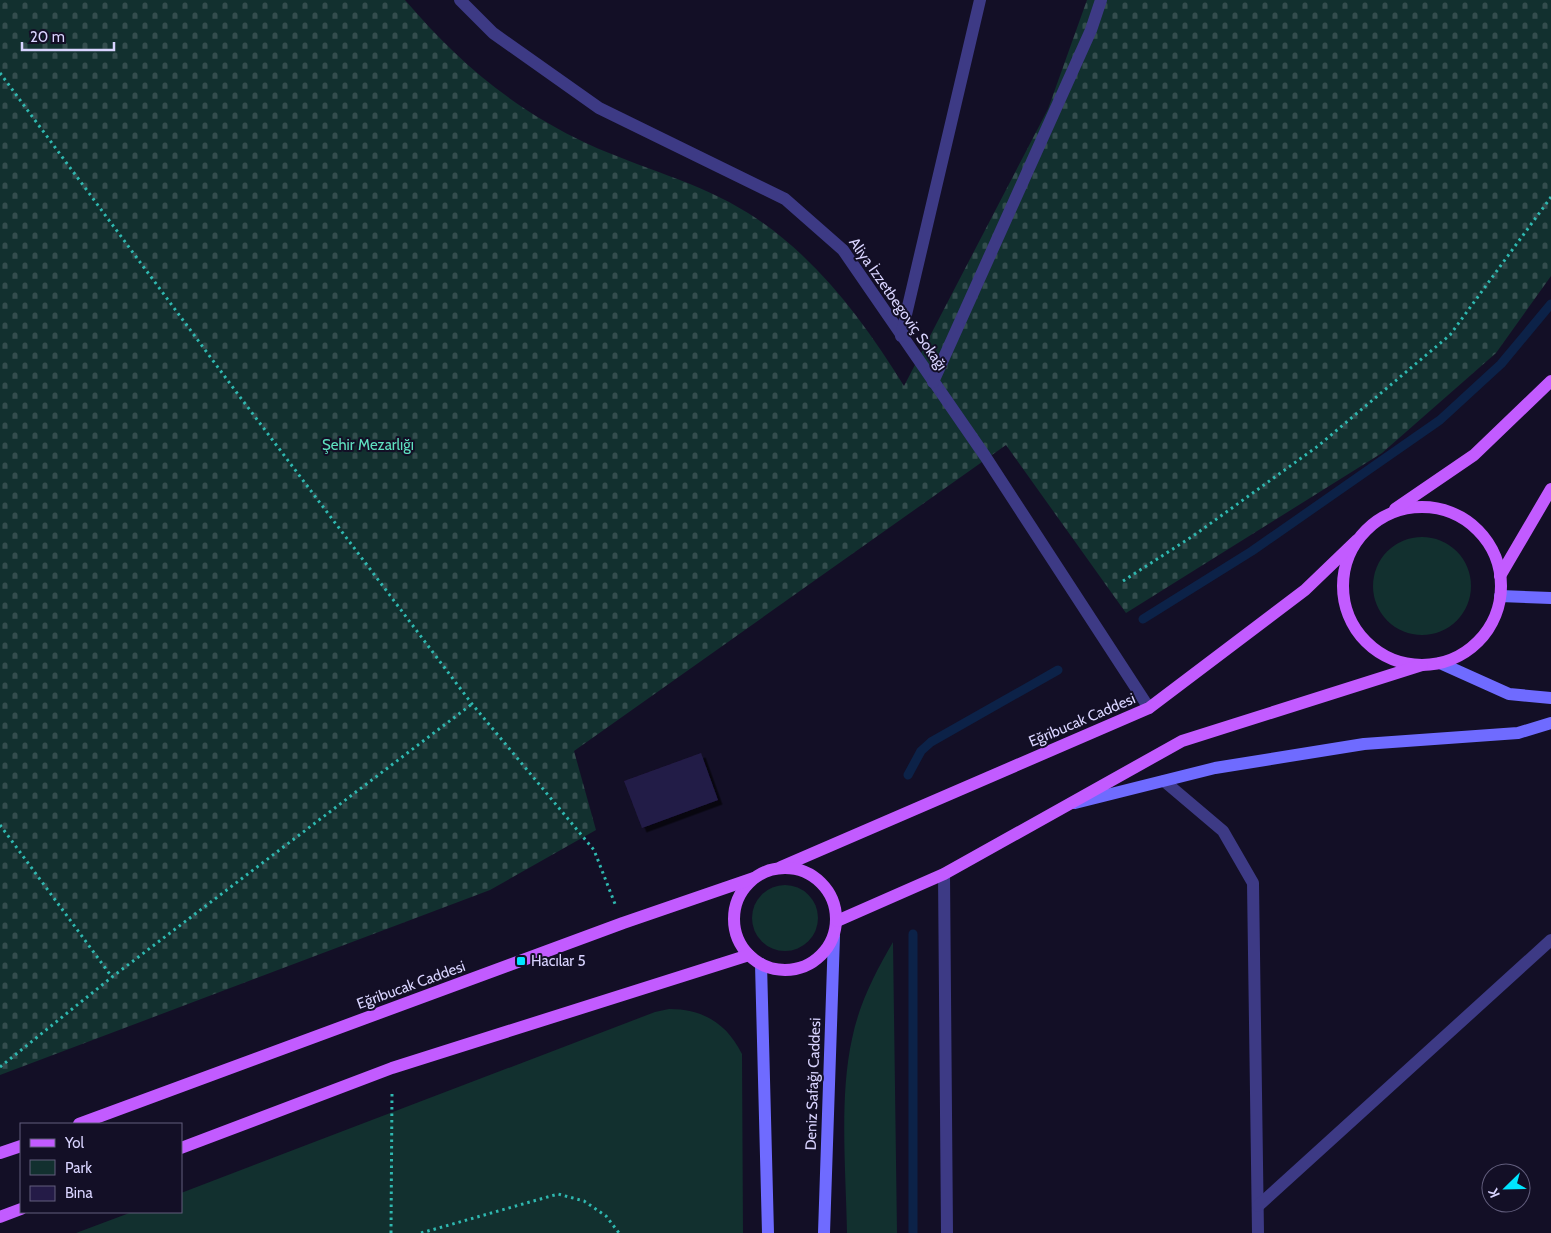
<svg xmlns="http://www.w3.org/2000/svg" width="1551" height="1233" font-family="Cabin,sans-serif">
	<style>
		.green { fill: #12302f }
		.cemetery { fill: url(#cemetery-stones) }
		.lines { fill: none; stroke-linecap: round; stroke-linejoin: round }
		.stream { stroke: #0c2248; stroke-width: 9 }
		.building { fill: #241b47; filter: url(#shadow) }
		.path { stroke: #2fb8b0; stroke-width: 3; stroke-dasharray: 2.5 4; stroke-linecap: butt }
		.street { stroke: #3d3a85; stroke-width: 12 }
		.secondary { stroke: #6f6bff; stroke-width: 12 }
		.primary { stroke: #c25bff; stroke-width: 12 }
		.poi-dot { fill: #00e5ff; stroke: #130f26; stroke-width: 2 }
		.labels { text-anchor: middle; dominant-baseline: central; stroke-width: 4; stroke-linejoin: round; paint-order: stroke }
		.street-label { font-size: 15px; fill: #d9d4ff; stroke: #130f26 }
		.park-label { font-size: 15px; fill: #5fe0c0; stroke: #130f26 }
		.poi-label { font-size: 15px; fill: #d9d4ff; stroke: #130f26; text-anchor: start }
	</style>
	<defs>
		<pattern id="cemetery-stones" width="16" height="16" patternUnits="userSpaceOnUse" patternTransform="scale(1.25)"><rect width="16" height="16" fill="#12302f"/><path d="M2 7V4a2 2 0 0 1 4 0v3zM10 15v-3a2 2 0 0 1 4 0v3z" fill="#344d4e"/></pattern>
		<filter id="shadow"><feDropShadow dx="4.5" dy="4.5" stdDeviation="0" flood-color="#0009"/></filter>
	</defs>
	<rect width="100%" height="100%" fill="#130f26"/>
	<g class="green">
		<circle cx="1422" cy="586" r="49"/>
		<circle cx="785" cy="918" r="33"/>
		<path d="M 893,942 L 897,1233 L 847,1233 C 846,1173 839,1097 852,1039 C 859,1004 875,973 893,942 Z"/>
		<path d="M 669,1009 C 704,1009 727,1024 742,1054 L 743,1233 L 76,1233 L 132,1212 L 181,1212 L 181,1193 L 655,1012 Z"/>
	</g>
	<path class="cemetery" d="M 0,0 L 405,0 C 458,62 513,109 588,144 C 640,168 699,182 748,213 C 815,255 863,320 904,386 L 1048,109 L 1087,0 L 1551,0 L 1551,276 L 1496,353 L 1382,453 L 1126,613 L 1006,445 L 574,751 L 596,830 L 490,890 L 0,1075 Z"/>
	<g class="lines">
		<g class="stream">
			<path d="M 1143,619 L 1252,551 L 1440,420 L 1501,364 L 1551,304"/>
			<path d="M 908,775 L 921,751 L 931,742 L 1058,670"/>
			<path d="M 913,934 L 913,1233"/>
		</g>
	</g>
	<path class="building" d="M 701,753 L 718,800 L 642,828 L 624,781 Z"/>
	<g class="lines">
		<g class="path">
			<path d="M 0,73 L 234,389 L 472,704 L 594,850 L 615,904"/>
			<path d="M 1123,581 L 1193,536 L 1318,446 L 1450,335 L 1551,197"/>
			<path d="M 0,825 L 112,977"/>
			<path d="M 0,1067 L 112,977 L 472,704"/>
			<path d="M 391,1233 L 392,1091"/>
			<path d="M 421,1233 L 558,1194 L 584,1201 L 606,1216 L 619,1233"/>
		</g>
		<g class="street">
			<path d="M 460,0 L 493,33 L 599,108 L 785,199 L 843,250 L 985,456 L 1149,708"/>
			<path d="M 901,336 L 980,0"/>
			<path d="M 933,382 L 1091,30 L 1101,0"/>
			<path d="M 1164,781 L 1223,831 L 1253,883 L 1258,1233"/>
			<path d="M 944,874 L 947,1233"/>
			<path d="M 1258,1206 L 1551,940"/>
		</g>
		<g class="secondary">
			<path d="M 1500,596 L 1551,598"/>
			<path d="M 1440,663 L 1509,694 L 1551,698"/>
			<path d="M 1075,803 L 1215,768 L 1364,744 L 1518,733 L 1551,723"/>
			<path d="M 761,964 L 768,1233"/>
			<path d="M 824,1233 L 834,936"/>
		</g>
		<g class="primary">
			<circle cx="1422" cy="586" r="79"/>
			<path d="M 1395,509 L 1474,455 L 1551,381"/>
			<path d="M 1500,576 L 1551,489"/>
			<path d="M 781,867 L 1149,708 L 1305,590 L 1357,540"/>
			<circle cx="785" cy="919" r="51"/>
			<path d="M 837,921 L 944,874 L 1182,741 L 1422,665"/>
			<path d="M 79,1124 L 623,923 L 754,878"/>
			<path d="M 181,1148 L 392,1068 L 749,955"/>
			<path d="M 0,1153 L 21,1146"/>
			<path d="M 0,1217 L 21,1209"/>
		</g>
	</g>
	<rect class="poi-dot" x="516" y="956" width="10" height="10" rx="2.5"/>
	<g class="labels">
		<g class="street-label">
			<text transform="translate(898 304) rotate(55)">Aliya İzzetbegoviç Sokağı</text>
			<text transform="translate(1082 720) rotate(-23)">Eğribucak Caddesi</text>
			<text transform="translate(411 985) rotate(-20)">Eğribucak Caddesi</text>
			<text transform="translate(813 1084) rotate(-88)">Deniz Safağı Caddesi</text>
		</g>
		<g class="park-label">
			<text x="368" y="445">Şehir Mezarlığı</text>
		</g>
		<g class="poi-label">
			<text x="531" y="961">Hacılar 5</text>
		</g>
	</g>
	<rect x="20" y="1123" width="162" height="90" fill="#130f26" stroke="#625e7d"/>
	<rect x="30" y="1139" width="25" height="8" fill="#c25bff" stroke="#625e7d"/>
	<text x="65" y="1148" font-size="15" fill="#d9d4ff">Yol</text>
	<rect x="30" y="1160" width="25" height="15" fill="#12302f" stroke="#625e7d"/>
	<text x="65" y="1173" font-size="15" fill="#d9d4ff">Park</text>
	<rect x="30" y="1186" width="25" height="15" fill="#241b47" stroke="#625e7d"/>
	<text x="65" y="1198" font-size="15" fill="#d9d4ff">Bina</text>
	<g transform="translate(1506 1188) rotate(247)"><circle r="24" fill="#130f26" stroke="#625e7d"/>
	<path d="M0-4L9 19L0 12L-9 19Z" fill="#00e5ff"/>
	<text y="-8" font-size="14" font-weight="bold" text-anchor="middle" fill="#d9d4ff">K</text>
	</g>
	<path d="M22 42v8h92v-8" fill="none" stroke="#d9d4ff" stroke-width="2.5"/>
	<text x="30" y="42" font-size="15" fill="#d9d4ff" stroke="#130f26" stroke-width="4" paint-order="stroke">20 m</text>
</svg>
